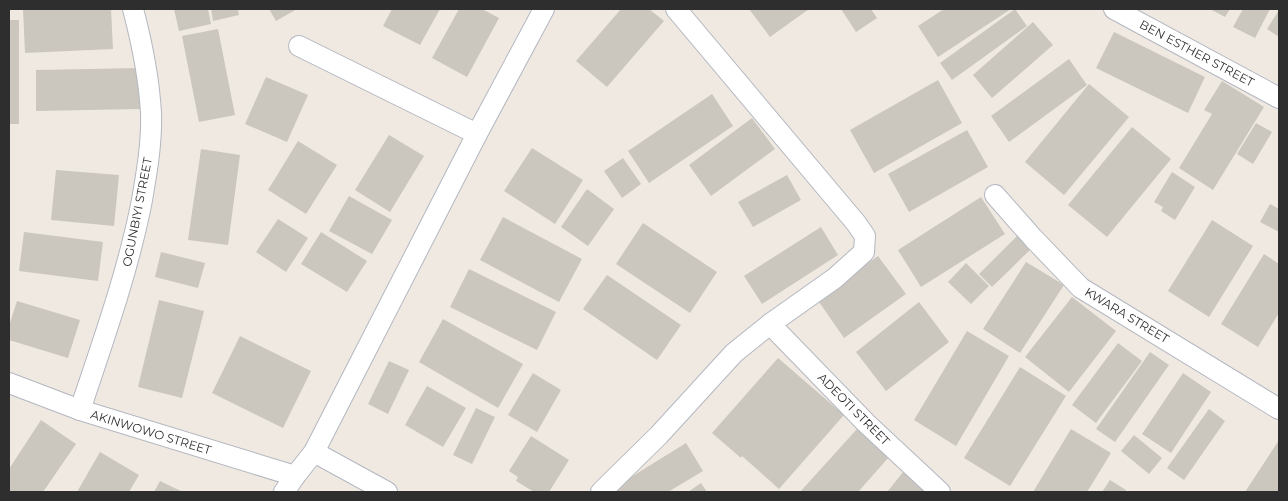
<svg xmlns="http://www.w3.org/2000/svg" width="1288" height="501" font-family="Montserrat,sans-serif">
	<style>
		.building { fill: #cbc7bf }
		.lines { fill: none; stroke-linecap: round; stroke-linejoin: round }
		.street-casing { stroke: #b4b7c1; stroke-width: 22 }
		.street { stroke: #fff; stroke-width: 20 }
		.labels { text-anchor: middle; dominant-baseline: central; stroke-width: 4.5; stroke-linejoin: round; paint-order: stroke }
		.street-label { font-size: 12px; fill: #2e2e2e; stroke: #fff }
	</style>
	<rect width="100%" height="100%" fill="#efe9e1"/>
	<g class="building">
		<path d="M 23,9 L 111,9 L 113,49 L 25,53 Z"/>
		<path d="M 174,9 L 208,9 L 211,24 L 179,31 Z"/>
		<path d="M 211,9 L 238,9 L 239,15 L 213,21 Z"/>
		<path d="M 269,9 L 297,9 L 276,21 Z"/>
		<path d="M 392,9 L 440,9 L 420,45 L 383,26 Z"/>
		<path d="M 459,9 L 482,9 L 499,18 L 467,77 L 432,58 Z"/>
		<path d="M 621,9 L 649,9 L 664,21 L 607,87 L 576,61 Z"/>
		<path d="M 749,9 L 809,9 L 770,37 Z"/>
		<path d="M 841,9 L 871,9 L 877,18 L 856,32 Z"/>
		<path d="M 944,9 L 1011,9 L 938,57 L 918,26 Z"/>
		<path d="M 1015,9 L 1027,26 L 952,80 L 940,63 Z"/>
		<path d="M 1210,9 L 1230,9 L 1225,17 Z"/>
		<path d="M 1243,9 L 1270,9 L 1255,38 L 1233,27 Z"/>
		<path d="M 1279,10 L 1279,37 L 1267,29 Z"/>
		<rect x="9" y="20" width="10" height="104"/>
		<path d="M 1033,22 L 1053,45 L 992,98 L 973,75 Z"/>
		<path d="M 218,29 L 235,115 L 199,122 L 182,36 Z"/>
		<path d="M 1114,32 L 1205,77 L 1188,113 L 1096,68 Z"/>
		<path d="M 1069,59 L 1087,85 L 1009,142 L 991,116 Z"/>
		<path d="M 139,68 L 140,109 L 36,111 L 36,70 Z"/>
		<path d="M 266,77 L 308,95 L 287,142 L 245,124 Z"/>
		<path d="M 938,80 L 962,123 L 874,173 L 850,130 Z"/>
		<path d="M 1222,81 L 1264,107 L 1213,190 L 1179,168 L 1212,114 L 1204,110 Z"/>
		<path d="M 1089,84 L 1129,117 L 1064,195 L 1025,162 Z"/>
		<path d="M 712,94 L 733,126 L 649,183 L 628,151 Z"/>
		<path d="M 752,118 L 775,149 L 711,196 L 689,165 Z"/>
		<path d="M 1256,123 L 1272,132 L 1253,164 L 1237,154 Z"/>
		<path d="M 1132,127 L 1171,159 L 1107,237 L 1068,205 Z"/>
		<path d="M 967,130 L 988,167 L 909,212 L 888,174 Z"/>
		<path d="M 389,135 L 424,156 L 390,212 L 355,190 Z"/>
		<path d="M 298,141 L 337,165 L 306,214 L 268,190 Z"/>
		<path d="M 532,148 L 583,180 L 555,224 L 504,191 Z"/>
		<path d="M 201,149 L 240,155 L 228,245 L 188,240 Z"/>
		<path d="M 623,158 L 641,184 L 622,198 L 604,171 Z"/>
		<path d="M 56,170 L 119,175 L 114,226 L 51,220 Z"/>
		<path d="M 1172,172 L 1195,187 L 1175,220 L 1161,211 L 1163,207 L 1154,202 Z"/>
		<path d="M 787,175 L 801,200 L 753,227 L 738,202 Z"/>
		<path d="M 587,189 L 614,209 L 588,246 L 561,227 Z"/>
		<path d="M 349,196 L 392,220 L 372,254 L 329,231 Z"/>
		<path d="M 981,197 L 1005,234 L 921,287 L 898,250 Z"/>
		<path d="M 1270,204 L 1279,209 L 1279,232 L 1260,222 Z"/>
		<path d="M 503,217 L 582,259 L 559,302 L 480,260 Z"/>
		<path d="M 278,219 L 308,238 L 286,272 L 256,252 Z"/>
		<path d="M 1212,220 L 1253,246 L 1209,317 L 1168,291 Z"/>
		<path d="M 643,223 L 717,272 L 690,313 L 616,264 Z"/>
		<path d="M 821,227 L 838,255 L 762,304 L 744,276 Z"/>
		<path d="M 24,232 L 103,242 L 98,281 L 19,271 Z"/>
		<path d="M 321,232 L 367,261 L 347,292 L 301,264 Z"/>
		<path d="M 1020,233 L 1033,247 L 992,287 L 979,274 Z"/>
		<path d="M 161,252 L 205,263 L 198,288 L 155,277 Z"/>
		<path d="M 1264,254 L 1279,264 L 1279,313 L 1258,347 L 1221,324 Z"/>
		<path d="M 878,256 L 906,294 L 844,338 L 817,299 Z"/>
		<path d="M 1026,262 L 1064,285 L 1020,353 L 983,329 Z"/>
		<path d="M 966,263 L 989,286 L 971,304 L 948,282 Z"/>
		<path d="M 469,269 L 556,312 L 537,350 L 450,307 Z"/>
		<path d="M 607,275 L 681,325 L 657,360 L 583,309 Z"/>
		<path d="M 1072,297 L 1116,331 L 1069,392 L 1025,357 Z"/>
		<path d="M 159,300 L 204,311 L 182,398 L 138,387 Z"/>
		<path d="M 17,301 L 80,320 L 68,358 L 9,340 L 9,326 Z"/>
		<path d="M 919,302 L 949,342 L 886,391 L 856,352 Z"/>
		<path d="M 443,319 L 523,364 L 498,408 L 419,362 Z"/>
		<path d="M 967,331 L 1009,356 L 956,446 L 914,420 Z"/>
		<path d="M 240,336 L 311,371 L 283,428 L 212,393 Z"/>
		<path d="M 1118,343 L 1142,361 L 1096,423 L 1072,405 Z"/>
		<path d="M 1150,352 L 1169,365 L 1115,442 L 1096,429 Z"/>
		<path d="M 778,358 L 844,415 L 779,489 L 742,456 L 741,458 L 712,433 Z"/>
		<path d="M 389,361 L 409,370 L 388,414 L 368,404 Z"/>
		<path d="M 1020,367 L 1066,396 L 1010,486 L 964,458 Z"/>
		<path d="M 533,373 L 561,390 L 537,432 L 508,415 Z"/>
		<path d="M 1183,373 L 1211,392 L 1171,453 L 1142,434 Z"/>
		<path d="M 427,386 L 466,408 L 443,447 L 405,425 Z"/>
		<path d="M 476,408 L 495,417 L 472,464 L 453,455 Z"/>
		<path d="M 1209,409 L 1225,421 L 1184,480 L 1167,468 Z"/>
		<path d="M 41,420 L 76,444 L 43,492 L 11,492 L 9,491 L 9,469 Z"/>
		<path d="M 857,429 L 889,457 L 858,492 L 800,492 Z"/>
		<path d="M 1071,429 L 1111,453 L 1087,492 L 1033,492 Z"/>
		<path d="M 1134,435 L 1162,458 L 1149,474 L 1121,451 Z"/>
		<path d="M 531,436 L 569,460 L 549,492 L 534,492 L 516,481 L 518,477 L 509,471 Z"/>
		<path d="M 1279,440 L 1279,492 L 1245,492 Z"/>
		<path d="M 686,443 L 703,471 L 668,492 L 607,492 Z"/>
		<path d="M 100,452 L 139,475 L 129,492 L 77,492 Z"/>
		<path d="M 904,471 L 930,492 L 887,492 Z"/>
		<path d="M 1110,480 L 1126,490 L 1125,492 L 1102,492 Z"/>
		<path d="M 160,481 L 183,492 L 154,492 Z"/>
		<path d="M 701,483 L 707,492 L 688,492 Z"/>
	</g>
	<g class="lines">
		<g class="street-casing">
			<g id="street">
				<path d="M 1114,9 L 1279,98"/>
				<path d="M 299,46 L 477,134"/>
				<path d="M 995,195 L 1033,238 L 1081,288 L 1279,409"/>
				<path d="M 770,324 L 866,423 L 940,492"/>
				<path d="M 9,383 L 80,410 L 295,476"/>
				<path d="M 80,410 C 103,341 128,272 142,200 C 147,171 152,142 151,113 C 149,78 142,43 133,9"/>
				<path d="M 314,452 L 387,492"/>
				<path d="M 284,492 L 295,476 L 314,452 L 477,134 L 544,9"/>
				<path d="M 601,492 L 659,435 L 734,353 L 770,324 L 835,278 L 864,252 L 865,236 L 856,223 L 676,9"/>
			</g>
		</g>
		<use href="#street" class="street"/>
	</g>
	<g class="labels">
		<g class="street-label">
			<text transform="translate(1197 53) rotate(28)">BEN ESTHER STREET</text>
			<text transform="translate(137 212) rotate(-79)">OGUNBIYI STREET</text>
			<text transform="translate(1127 315) rotate(31)">KWARA STREET</text>
			<text transform="translate(854 409) rotate(45)">ADEOTI STREET</text>
			<text transform="translate(151 432) rotate(17)">AKINWOWO STREET</text>
		</g>
	</g>
	<rect width="1288" height="501" fill="none" stroke="#2e2e2e" stroke-width="20"/>
</svg>
